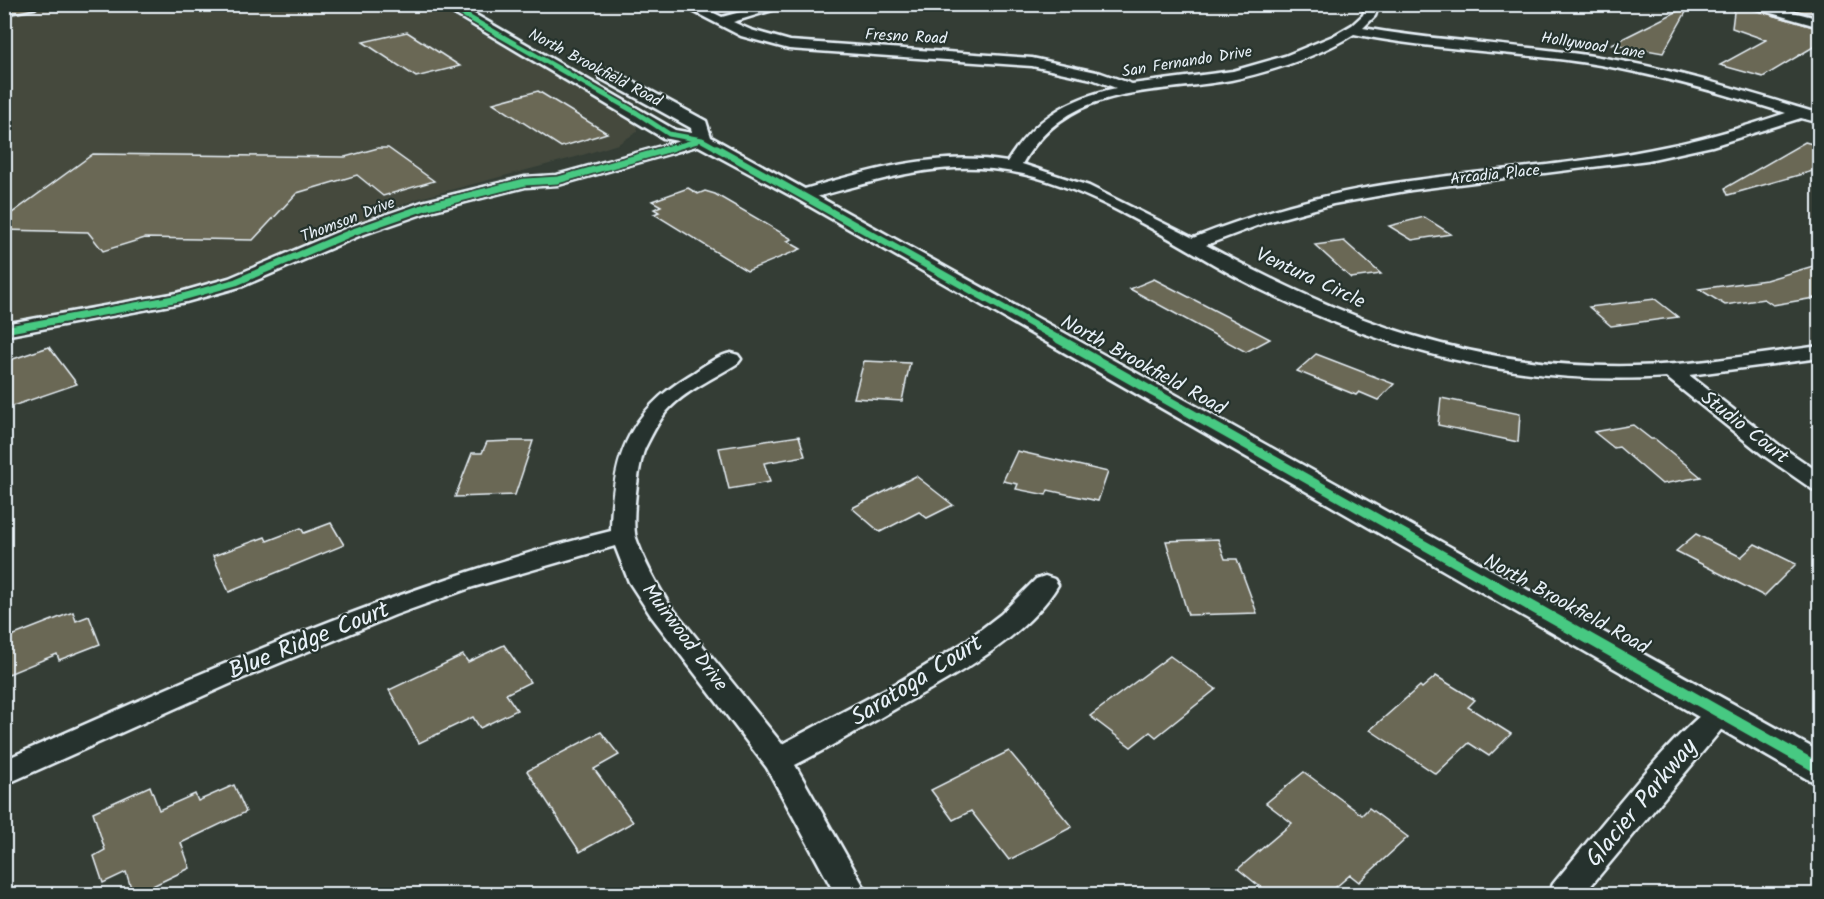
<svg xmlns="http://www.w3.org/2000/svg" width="1824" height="899" font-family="Kalam,sans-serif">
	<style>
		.built { fill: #444a3e }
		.building { fill: #6b6754; stroke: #e8f1f8; stroke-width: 1.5 }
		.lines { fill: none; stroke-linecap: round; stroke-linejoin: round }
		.minor-casing { stroke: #e8f1f8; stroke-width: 5 }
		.tertiary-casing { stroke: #e8f1f8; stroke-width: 5 }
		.primary-casing { stroke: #e8f1f8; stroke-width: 5 }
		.minor { fill: #26332d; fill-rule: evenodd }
		.tertiary { fill: #26332d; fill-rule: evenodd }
		.primary { fill: #716e59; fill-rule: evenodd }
		.cycleway-far3-casing { stroke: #26332d; stroke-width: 8 }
		.cycleway-far2-casing { stroke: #26332d; stroke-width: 10 }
		.cycleway-far1-casing { stroke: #26332d; stroke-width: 13 }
		.cycleway-casing { stroke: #26332d; stroke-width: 15 }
		.cycleway-far3 { stroke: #46c982; stroke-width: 5 }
		.cycleway-far2 { stroke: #46c982; stroke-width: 7 }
		.cycleway-far1 { stroke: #46c982; stroke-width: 9 }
		.cycleway { stroke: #46c982; stroke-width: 11 }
		.labels { text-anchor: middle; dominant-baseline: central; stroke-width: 4.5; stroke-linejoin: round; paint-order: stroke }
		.far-street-label { font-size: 16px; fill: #e8f1f8; stroke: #26332d }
		.street-label { font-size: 20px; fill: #e8f1f8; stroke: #26332d }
		.near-street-label { font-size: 24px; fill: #e8f1f8; stroke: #26332d }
	</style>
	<rect width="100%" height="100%" fill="#343d35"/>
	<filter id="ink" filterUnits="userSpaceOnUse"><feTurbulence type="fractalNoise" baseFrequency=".0167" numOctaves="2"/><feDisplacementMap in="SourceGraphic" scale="12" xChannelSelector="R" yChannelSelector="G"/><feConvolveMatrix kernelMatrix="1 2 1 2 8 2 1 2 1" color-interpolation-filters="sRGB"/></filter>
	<g filter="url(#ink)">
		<path class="built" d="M 49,4 L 432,5 L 633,120 L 637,126 L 637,132 L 618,144 L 576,157 L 416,199 L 256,265 L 192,288 L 5,324 L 5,13 Z"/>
		<g class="building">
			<path d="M 1735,4 L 1820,29 L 1820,43 L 1763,77 L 1720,65 L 1766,40 L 1732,28 Z"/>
			<path d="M 1773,4 L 1820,4 L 1820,17 Z"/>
			<path d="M 1690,5 L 1663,53 L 1612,44 Z"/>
			<path d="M 407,32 L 460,66 L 416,77 L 363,42 Z"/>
			<path d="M 538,91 L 607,133 L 561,147 L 493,103 Z"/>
			<path d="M 1805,142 L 1820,146 L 1820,169 L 1728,195 L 1725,188 Z"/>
			<path d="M 378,148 L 388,148 L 434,181 L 383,196 L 357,175 L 297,193 L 253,240 L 145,238 L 103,251 L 88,232 L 4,230 L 4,219 L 93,154 L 345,157 Z"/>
			<path d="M 688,188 L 698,194 L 705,191 L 715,194 L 792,239 L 787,241 L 801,249 L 747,271 L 654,214 L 659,212 L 654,209 L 661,206 L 652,201 Z"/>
			<path d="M 1424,217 L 1451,234 L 1412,240 L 1389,226 Z"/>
			<path d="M 1344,241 L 1381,274 L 1351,278 L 1315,245 Z"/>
			<path d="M 1820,264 L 1820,297 L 1773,305 L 1764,299 L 1725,305 L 1699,289 L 1766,280 Z"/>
			<path d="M 1154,279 L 1270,339 L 1246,352 L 1130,289 Z"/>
			<path d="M 1655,299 L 1678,317 L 1611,326 L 1589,307 Z"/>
			<path d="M 49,347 L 77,384 L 4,409 L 4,362 Z"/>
			<path d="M 1316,354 L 1394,384 L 1378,400 L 1359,392 L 1356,395 L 1297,371 Z"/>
			<path d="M 864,361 L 910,363 L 902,401 L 854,398 Z"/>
			<path d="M 1441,398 L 1520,414 L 1518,442 L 1438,425 Z"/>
			<path d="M 1633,425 L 1651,439 L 1655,439 L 1701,477 L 1662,484 L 1619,447 L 1614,448 L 1594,432 Z"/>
			<path d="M 799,436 L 805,456 L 764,463 L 770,482 L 729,489 L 719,448 Z"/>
			<path d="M 512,441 L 533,441 L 515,495 L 455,497 L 472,453 L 482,453 L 487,442 Z"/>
			<path d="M 1017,451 L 1108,472 L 1098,501 L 1048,490 L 1046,495 L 1016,489 L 1018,484 L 1003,481 Z"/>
			<path d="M 916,476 L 953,505 L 927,518 L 919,512 L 880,532 L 852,508 Z"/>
			<path d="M 331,523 L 344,545 L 229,592 L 213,556 L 265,537 L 267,541 L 301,528 L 304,533 Z"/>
			<path d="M 1696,534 L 1741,557 L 1755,544 L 1796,564 L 1764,596 L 1676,551 Z"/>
			<path d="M 1218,539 L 1225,559 L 1237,559 L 1257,613 L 1188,615 L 1166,541 Z"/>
			<path d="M 73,612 L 76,621 L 89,616 L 100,644 L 59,660 L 57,654 L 4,676 L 4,639 Z"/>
			<path d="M 504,645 L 530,682 L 506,694 L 517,710 L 480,728 L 473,717 L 419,743 L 389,690 L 463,655 L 468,662 Z"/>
			<path d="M 1170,656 L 1216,689 L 1156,737 L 1150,732 L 1131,747 L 1090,716 Z"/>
			<path d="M 1436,676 L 1475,700 L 1468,707 L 1511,734 L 1489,756 L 1469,743 L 1436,774 L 1370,730 L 1420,686 L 1422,688 Z"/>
			<path d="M 601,732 L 619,755 L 594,769 L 633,822 L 580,852 L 527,771 Z"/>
			<path d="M 1009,751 L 1072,827 L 1009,860 L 971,811 L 953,820 L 931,790 Z"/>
			<path d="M 1304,772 L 1362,815 L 1369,808 L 1408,837 L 1359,882 L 1350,875 L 1328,894 L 1269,894 L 1238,869 L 1292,823 L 1266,803 Z"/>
			<path d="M 234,785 L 246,812 L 181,843 L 190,868 L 136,894 L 133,894 L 126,872 L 103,883 L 94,856 L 105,850 L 93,812 L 150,786 L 159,810 L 195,794 L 198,801 Z"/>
		</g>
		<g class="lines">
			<g class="minor-casing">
				<g id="minor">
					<path d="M 467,4 L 489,4 L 456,15 L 450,11 Z"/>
					<path d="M 679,4 L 696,4 L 722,17 L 770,4 L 792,4 L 733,22 L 751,30 L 790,41 L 1032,58 L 1101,73 L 1132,84 L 1233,71 L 1285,56 L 1333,36 L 1352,25 L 1363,15 L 1367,4 L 1379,4 L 1375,16 L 1363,28 C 1441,42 1521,44 1599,57 C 1674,69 1747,92 1820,114 L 1820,123 L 1801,118 L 1712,146 L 1648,160 L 1411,190 L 1333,204 L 1267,222 L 1206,245 C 1349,322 1468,369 1634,366 C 1696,365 1758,354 1820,346 L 1820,358 L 1689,375 L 1779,445 L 1820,473 L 1820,491 L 1812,489 L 1763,455 L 1666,377 C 1516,387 1372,348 1240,279 C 1165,238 1078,177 992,169 C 926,162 867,184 804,200 L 798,199 L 796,195 L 798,191 C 866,171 936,150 1007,162 C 1034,119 1067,99 1116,88 L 1092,79 L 1032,66 L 789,49 L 741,36 ZM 1354,34 C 1435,51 1519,51 1600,65 C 1663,76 1725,94 1786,113 C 1747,126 1708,138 1668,146 C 1570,167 1470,170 1371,187 C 1309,198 1251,215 1193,238 L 1089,186 L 1022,164 C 1070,82 1150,95 1231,80 C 1273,71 1317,57 1354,34 Z"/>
					<path d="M 1740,4 L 1762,4 L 1820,19 L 1820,27 Z"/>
					<path d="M 702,135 L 710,140 L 707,143 L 558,185 L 525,187 L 434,210 L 359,236 L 243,286 L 186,302 L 4,336 L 4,324 L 177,293 L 229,278 L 347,228 L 422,202 L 525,177 L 557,175 Z"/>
					<path d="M 731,353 L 738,355 L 741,359 L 738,363 C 715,378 684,391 666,412 C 658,422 651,436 645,448 C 638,465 631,521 636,538 C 644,562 656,583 669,604 L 782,744 L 899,682 L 962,644 L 1001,614 L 1036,579 L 1045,576 L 1054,579 L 1058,585 C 1025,640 950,678 895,709 C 862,728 829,748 795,765 L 868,894 L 835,894 L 767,768 L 651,616 L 629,582 L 615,546 L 473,587 L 395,615 L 241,679 L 4,785 L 4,760 C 203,672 399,583 611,531 C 612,459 627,413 690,375 C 703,367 716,356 731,353 Z"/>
					<path d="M 1721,702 L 1731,705 L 1735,713 L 1584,894 L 1549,894 L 1553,884 C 1582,850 1688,712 1721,702 Z"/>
				</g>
			</g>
			<g class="tertiary-casing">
				<path id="tertiary" d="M 438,4 L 457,4 L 675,130 L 692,133 L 691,128 L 600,78 L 598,74 L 600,70 L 612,70 L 706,121 L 711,137 L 1820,752 L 1820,783 L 1807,779 L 797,199 L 697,145 L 663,138 Z"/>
			</g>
			<g class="primary-casing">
				<path id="primary" d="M 4,4 L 38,4 L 35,8 L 4,14 Z"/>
			</g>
			<use href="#minor" class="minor"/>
			<use href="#tertiary" class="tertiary"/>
			<use href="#primary" class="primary"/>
			<g class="cycleway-far3-casing">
				<g id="cycleway-far3">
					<path d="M 445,4 L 637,113 L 669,134 L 702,140 L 720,150"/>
					<path d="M 666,150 L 697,141"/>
				</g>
			</g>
			<g class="cycleway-far2-casing">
				<g id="cycleway-far2">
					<path d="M 717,148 L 1062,341"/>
					<path d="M 4,330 L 179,298 L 236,282 L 353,232 L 428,206 L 525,182 L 558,180 L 672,148"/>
				</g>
			</g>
			<g class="cycleway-far1-casing">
				<path id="cycleway-far1" d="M 1059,339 L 1495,585"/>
			</g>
			<g class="cycleway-casing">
				<path id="cycleway" d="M 1492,584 L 1820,769"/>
			</g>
			<use href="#cycleway-far3" class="cycleway-far3"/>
			<use href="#cycleway-far2" class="cycleway-far2"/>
			<use href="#cycleway-far1" class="cycleway-far1"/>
			<use href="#cycleway" class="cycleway"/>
		</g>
	</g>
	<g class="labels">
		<g class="far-street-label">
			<text transform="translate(906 37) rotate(3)">Fresno Road</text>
			<text transform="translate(1593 46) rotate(9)">Hollywood Lane</text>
			<text transform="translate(1187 62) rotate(-9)">San Fernando Drive</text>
			<text transform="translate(595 68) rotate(28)">North Brookfield Road</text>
			<text transform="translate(1495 175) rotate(-6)">Arcadia Place</text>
			<text transform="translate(348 220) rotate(-21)">Thomson Drive</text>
		</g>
		<g class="street-label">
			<text transform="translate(1310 279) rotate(25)">Ventura Circle</text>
			<text transform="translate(1143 366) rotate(29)">North Brookfield Road</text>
			<text transform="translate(1744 428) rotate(38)">Studio Court</text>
			<text transform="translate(1566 605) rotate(29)">North Brookfield Road</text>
			<text transform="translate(684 638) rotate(53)">Muirwood Drive</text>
		</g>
		<g class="near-street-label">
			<text transform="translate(309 641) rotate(-22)">Blue Ridge Court</text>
			<text transform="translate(917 681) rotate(-32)">Saratoga Court</text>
			<text transform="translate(1642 803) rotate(-50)">Glacier Parkway</text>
		</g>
	</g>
	<rect width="1824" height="899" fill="none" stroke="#26332d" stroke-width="24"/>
	<rect x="12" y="12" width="1800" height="875" fill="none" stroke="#e8f1f8" stroke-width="2" filter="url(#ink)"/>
</svg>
